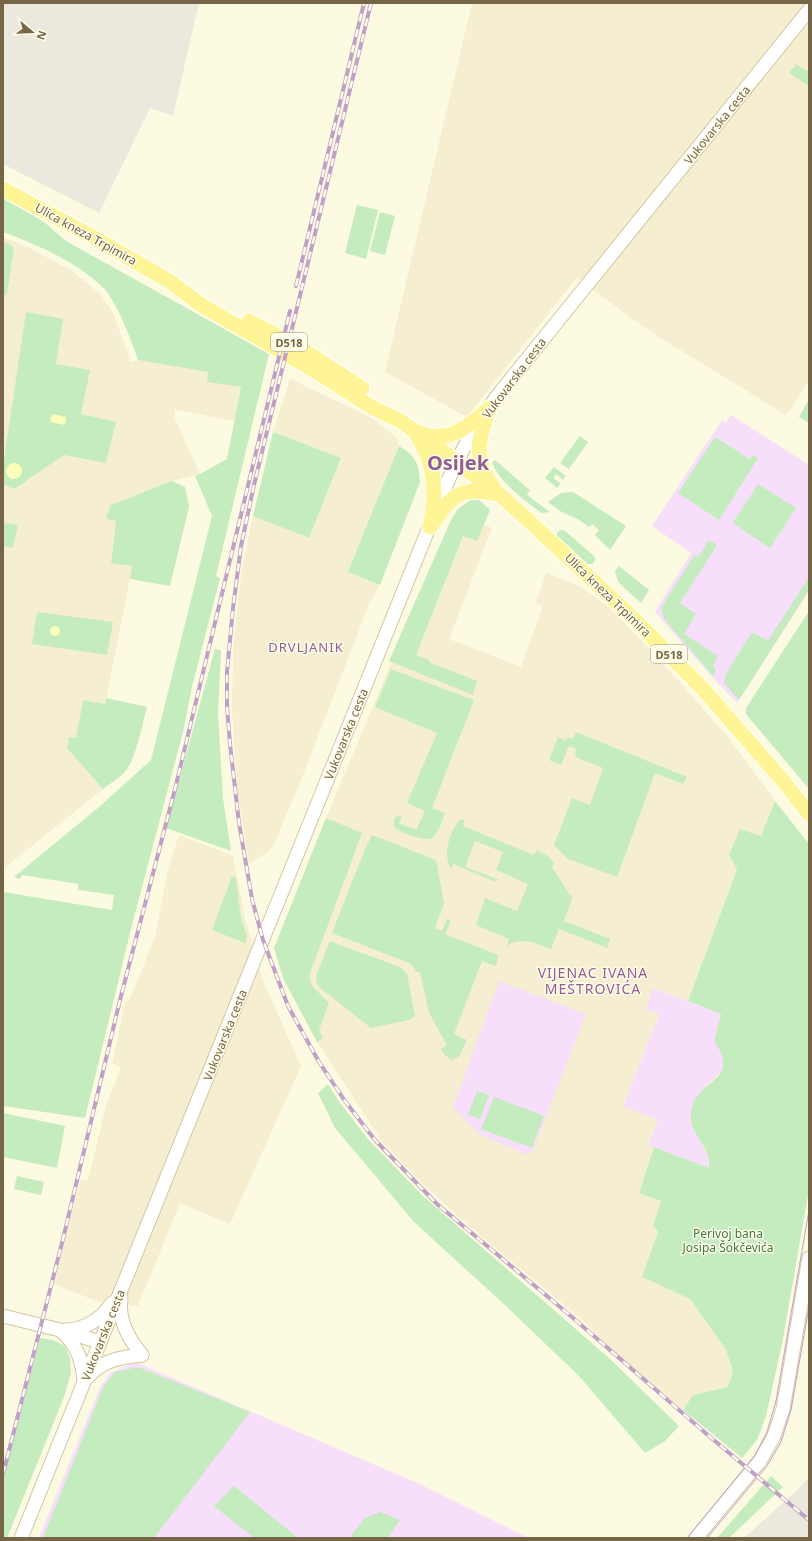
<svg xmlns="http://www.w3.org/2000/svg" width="812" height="1541" font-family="'Noto Sans',sans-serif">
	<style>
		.residential { fill: #f5eed0 }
		.industrial { fill: #ece8dd }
		.education { fill: #f7defa }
		.green { fill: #c5ecbf }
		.sand { fill: #fbffba }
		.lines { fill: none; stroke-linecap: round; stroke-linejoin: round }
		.secondary-casing { stroke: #d2c6a5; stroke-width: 15 }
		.primary-casing { stroke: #fff; stroke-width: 17 }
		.secondary { stroke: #fff; stroke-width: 13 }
		.primary { stroke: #fff597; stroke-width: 15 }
		.tram { stroke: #c0a0c7; stroke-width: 1 }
		.rail-casing { stroke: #c0a0c7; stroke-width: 4 }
		.rail { stroke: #fffce9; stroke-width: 2.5; stroke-dasharray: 8; stroke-linecap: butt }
		.labels { text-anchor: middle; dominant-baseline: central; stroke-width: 3; stroke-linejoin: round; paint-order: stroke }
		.shield { fill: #fffce9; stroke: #9f9278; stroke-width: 1 }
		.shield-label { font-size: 11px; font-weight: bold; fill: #766547 }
		.street-label { font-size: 12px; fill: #766547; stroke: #fffce9 }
		.park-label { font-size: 12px; fill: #407d3e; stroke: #fffce9 }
		.neighbourhood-label { font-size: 13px; letter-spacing: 1px; fill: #905e93; stroke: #fffce9 }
		.quarter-label { font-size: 14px; letter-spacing: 1px; fill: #905e93; stroke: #fffce9 }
		.town-label { font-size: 20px; font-weight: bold; fill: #905e93; stroke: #fffce9 }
	</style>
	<rect width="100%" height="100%" fill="#fdfae2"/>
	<g class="residential">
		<path d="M 472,3 L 809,3 L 809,381 L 786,415 L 651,332 L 600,295 L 577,277 L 467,417 L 385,372 Z"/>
		<path d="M 3,237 L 28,247 L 72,271 L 101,295 L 113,313 L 131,362 L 138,360 L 209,372 L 207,382 L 241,387 L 235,421 L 175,410 L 175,419 L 200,474 L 172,481 L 106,518 L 116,521 L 111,562 L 132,566 L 130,579 L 105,704 L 83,700 L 76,738 L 67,748 L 103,789 L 3,869 Z"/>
		<path d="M 290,379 L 372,418 L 397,438 L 399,446 L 348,572 L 380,585 L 369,604 L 305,770 L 276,840 L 270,850 L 249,864 L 238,794 L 232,711 L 233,649 L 241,575 L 252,520 L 253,516 L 309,538 L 341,459 L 273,432 Z"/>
		<path d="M 457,514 L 492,528 L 449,639 L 521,667 L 543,606 L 536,603 L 546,573 L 581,587 L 612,609 L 679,681 L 731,741 L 775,801 L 761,836 L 740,829 L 737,868 L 688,1001 L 653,988 L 659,1013 L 623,1106 L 658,1120 L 648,1144 L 654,1147 L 639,1193 L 661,1201 L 653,1224 L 658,1232 L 642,1277 L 690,1299 L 726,1350 L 733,1371 L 728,1387 L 694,1395 L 683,1410 L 614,1352 L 581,1319 L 468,1225 L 425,1186 L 383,1143 L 317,1042 L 283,978 L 274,948 L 326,818 L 401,640 Z"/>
		<path d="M 179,835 L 233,856 L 245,918 L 263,981 L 301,1066 L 230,1224 L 180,1203 L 138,1306 L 99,1302 L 54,1284 L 80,1181 L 88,1180 L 106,1106 L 121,1067 L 112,1064 L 125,1003 L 131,997 L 155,937 L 168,869 Z"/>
	</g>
	<g class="industrial">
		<path d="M 3,3 L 199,3 L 173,116 L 150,108 L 99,213 L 3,164 Z"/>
		<path d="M 809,1477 L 809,1538 L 744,1538 L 794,1493 Z"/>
	</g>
	<g class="education">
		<path d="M 731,415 L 809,465 L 809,591 L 737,703 L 715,680 L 655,612 L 691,553 L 652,526 L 722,420 L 726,423 Z"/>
		<path d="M 499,981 L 586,1014 L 533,1151 L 525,1154 L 480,1135 L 453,1107 Z"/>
		<path d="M 653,988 L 721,1014 L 714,1041 L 720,1049 L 724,1060 L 722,1071 L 699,1093 L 692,1106 L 690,1121 L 708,1156 L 709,1168 L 648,1145 L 658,1120 L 623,1106 L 659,1014 L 646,1009 Z"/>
		<path d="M 135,1362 L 417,1483 L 529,1538 L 39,1538 L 100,1387 L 110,1373 Z"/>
	</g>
	<g class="green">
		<path d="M 796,64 L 809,72 L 809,86 L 789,73 Z"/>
		<path d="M 3,198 L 44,222 L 66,241 L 269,354 L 216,576 L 220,578 L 192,687 L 183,732 L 131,929 L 85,1118 L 3,1106 L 3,892 L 112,910 L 114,895 L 78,890 L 78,884 L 22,875 L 20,879 L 14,877 L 99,807 L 151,760 L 212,516 L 195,476 L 200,474 L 227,459 L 241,387 L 207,382 L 208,372 L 138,360 C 130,337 121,313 108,293 C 105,289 101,286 97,282 C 70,259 36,244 3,232 Z"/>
		<path d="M 357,205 L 378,210 L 366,259 L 345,253 Z"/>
		<path d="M 380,212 L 395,216 L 385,255 L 370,251 Z"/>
		<path d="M 3,242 L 10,245 L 14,248 L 7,294 L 3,296 Z"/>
		<path d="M 26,312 L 63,319 L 56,364 L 90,370 L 81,414 L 116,422 L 106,463 L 64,455 L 14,489 L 3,484 L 3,466 Z"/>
		<path d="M 808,401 L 809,402 L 809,423 L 799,417 Z"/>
		<path d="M 273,432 L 341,458 L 309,538 L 253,516 Z"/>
		<path d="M 580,436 L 588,442 L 569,469 L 560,463 Z"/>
		<path d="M 715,437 L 750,459 L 753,455 L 758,458 L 719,520 L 678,493 Z"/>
		<path d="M 399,446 C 415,455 419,464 420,482 L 380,585 L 348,572 Z"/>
		<path d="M 495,460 L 530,490 L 527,495 L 550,512 L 541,513 C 524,499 501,484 492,463 Z"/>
		<path d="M 554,467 L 566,476 L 563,480 L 557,475 L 555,475 L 554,479 L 561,483 L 557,488 L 545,478 Z"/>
		<path d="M 172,481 L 185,487 L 189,507 L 170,586 L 130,579 L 132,566 L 111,563 L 116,521 L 106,519 L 111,505 Z"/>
		<path d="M 758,484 L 796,508 L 770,548 L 733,523 Z"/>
		<path d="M 573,492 L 626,526 L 610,550 L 595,535 L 599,530 L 592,524 L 589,527 L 579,520 L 560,511 L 548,502 L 561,493 Z"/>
		<path d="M 470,498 L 478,499 L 490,510 L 477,541 L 463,536 L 416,655 L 429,660 L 429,662 L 477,681 L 473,695 L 389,661 L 451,520 L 458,509 L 469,501 Z"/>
		<path d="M 3,523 L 18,525 L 13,548 L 3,546 Z"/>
		<path d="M 560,530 L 564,530 L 595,557 L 595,560 L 593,564 L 587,564 L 557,537 L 557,533 Z"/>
		<path d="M 709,540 L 717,545 L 680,603 L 696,614 L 684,634 L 718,656 L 713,665 L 716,671 L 713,676 L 665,620 L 661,608 L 695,554 L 698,558 Z"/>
		<path d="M 619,566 L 649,590 L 641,603 L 618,582 L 615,571 Z"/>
		<path d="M 809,577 L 809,590 L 739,700 L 724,683 L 726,674 L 752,632 L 768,641 Z"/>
		<path d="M 809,611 L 809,789 L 746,714 L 746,708 Z"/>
		<path d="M 37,612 L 113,622 L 107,655 L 32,644 Z"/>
		<path d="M 215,649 L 221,650 L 218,714 L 223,798 L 231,851 L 166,828 Z"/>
		<path d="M 391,669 L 474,700 L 432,808 L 445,813 C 442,821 439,833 432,838 C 426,842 396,832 393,825 L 395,817 L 399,816 L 402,817 L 399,823 L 416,830 L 425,811 L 407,803 L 437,733 L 375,707 Z"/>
		<path d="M 106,698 L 147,707 C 143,722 136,757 127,769 C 121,777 111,783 103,789 L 67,748 L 69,737 L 76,738 L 83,700 L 105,704 Z"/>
		<path d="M 576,732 L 687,777 L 683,784 L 655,773 L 617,877 L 568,859 L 554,845 L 572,798 L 590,805 L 603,768 L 578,758 L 575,755 L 576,749 L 569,746 L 561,765 L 549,760 L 558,737 L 566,741 L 568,737 L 573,739 Z"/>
		<path d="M 775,801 L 809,844 L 809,1190 L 782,1344 L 766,1416 L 757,1440 L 742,1458 L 683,1410 L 693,1395 L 728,1387 L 733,1371 L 726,1350 L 690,1299 L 642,1277 L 658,1232 L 653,1225 L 661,1201 L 639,1193 L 654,1147 L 709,1168 C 709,1164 709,1159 708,1156 C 702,1138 686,1128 692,1107 C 699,1078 742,1081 714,1041 L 721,1014 L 688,1001 L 737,869 L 729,855 L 740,829 L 761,836 Z"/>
		<path d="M 326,818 L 362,833 L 309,976 L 312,986 L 329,1003 L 319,1030 L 323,1038 L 317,1042 L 283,978 L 274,948 Z"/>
		<path d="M 460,820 L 465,820 L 463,826 L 534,855 L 537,850 L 548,856 L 554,863 L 552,867 L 569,894 L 573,896 L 564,921 L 610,939 L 607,948 L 559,929 L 551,949 C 535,943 521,936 507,946 L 509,939 L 476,925 L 485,898 L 517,911 L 528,884 L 496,870 L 503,852 L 475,841 L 465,867 L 497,879 L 496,882 L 453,864 L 451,870 C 443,855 448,833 460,820 Z"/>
		<path d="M 372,835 L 436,860 L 444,903 L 435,928 L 442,931 L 447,919 L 451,921 L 445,934 L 498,955 L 496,966 L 482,961 L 454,1034 L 467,1040 L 459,1057 L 452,1060 L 445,1055 L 441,1049 L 447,1045 L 429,1013 L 420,972 L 416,972 L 414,967 L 409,963 L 332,933 L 365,849 Z"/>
		<path d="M 232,876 L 236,878 L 241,918 L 247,936 L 245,943 L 212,930 Z"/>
		<path d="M 330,941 L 400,967 L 407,974 L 415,1016 L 409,1020 L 371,1028 L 319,987 L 316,980 L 317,973 Z"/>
		<path d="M 328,1084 L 338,1100 L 367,1138 L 423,1196 L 610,1359 L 679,1426 L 664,1442 L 645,1453 L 579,1376 L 507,1307 L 414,1222 L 335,1128 L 318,1093 Z"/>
		<path d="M 477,1091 L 489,1095 L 480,1119 L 468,1115 Z"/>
		<path d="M 494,1097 L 544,1116 L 532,1148 L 481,1129 Z"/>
		<path d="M 3,1113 L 65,1126 L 57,1168 L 3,1157 Z"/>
		<path d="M 17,1176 L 44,1182 L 41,1195 L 14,1189 Z"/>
		<path d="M 40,1338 L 53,1340 L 65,1346 L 70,1358 L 71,1373 L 64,1397 L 7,1538 L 3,1538 L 3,1480 Z"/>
		<path d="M 138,1367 L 250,1412 L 154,1538 L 43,1538 L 103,1387 L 115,1372 Z"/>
		<path d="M 771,1476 L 783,1487 L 729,1538 L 717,1538 Z"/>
		<path d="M 234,1486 L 298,1538 L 254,1538 L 214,1506 Z"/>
		<path d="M 380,1512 L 400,1520 L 387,1538 L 349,1538 L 365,1518 Z"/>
	</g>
	<g class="sand">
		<path d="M 52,414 L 66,417 L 65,425 L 50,422 Z"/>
		<circle cx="14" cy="471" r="8"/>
		<circle cx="55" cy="631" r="5"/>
	</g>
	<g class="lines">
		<g class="secondary-casing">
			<g id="secondary">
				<path d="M 121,1298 C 118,1320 128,1338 142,1355"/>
				<path d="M 3,1316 L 60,1330 L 100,1342"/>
				<path d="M 60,1330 C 77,1345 82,1359 84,1381"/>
				<path d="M 67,1330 C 87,1329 101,1319 112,1303"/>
				<path d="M 88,1377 C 102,1360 122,1357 142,1355"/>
				<path d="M 21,1538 L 447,483 C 461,450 480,418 502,390 L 809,10"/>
				<path d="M 696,1538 L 760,1461 L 774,1436 L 783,1409 L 809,1258"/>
			</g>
		</g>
		<g class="primary-casing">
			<g id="primary">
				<path d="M 3,189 L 93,237 L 169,281 L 201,305 L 307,366 L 373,408 L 399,420 L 457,462 L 499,494 L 531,523 L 634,619 L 703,689 L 784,782 L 809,814"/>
				<path d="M 249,321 L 303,350 L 362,388"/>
				<path d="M 489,408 C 479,439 472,457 492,485"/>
				<path d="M 420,433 C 449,444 468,427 488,409"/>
				<path d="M 417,435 C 436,467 437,491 430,527"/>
				<path d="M 432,524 C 452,497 459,485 496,494"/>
			</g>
		</g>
		<use href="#secondary" class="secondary"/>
		<use href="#primary" class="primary"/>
		<g class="tram">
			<path d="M 687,1538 L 755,1455 L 767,1432 L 776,1401 L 809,1210"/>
			<path d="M 707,1538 L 767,1466 L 781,1442 L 791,1410 L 809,1307"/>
		</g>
		<g class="rail-casing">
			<g id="rail">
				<path d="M 371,3 L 254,485 L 241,546 L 233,608 L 227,672 L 227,706 L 230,744 L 239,823 L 252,899 L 263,940 L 288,1006 L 319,1062 L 345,1101 L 375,1140 L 437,1204 L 572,1317 L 709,1436 L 809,1520"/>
				<path d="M 296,286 L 364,3"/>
				<path d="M 3,1474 L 63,1239 L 120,1000 L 175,789 L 290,311"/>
			</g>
		</g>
		<use href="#rail" class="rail"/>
	</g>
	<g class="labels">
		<g class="shield">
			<rect x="271" y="333" width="36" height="18" rx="3"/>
			<rect x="651" y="645" width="36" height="18" rx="3"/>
		</g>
		<g class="shield-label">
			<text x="289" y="342">D518</text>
			<text x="669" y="654">D518</text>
		</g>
		<g class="street-label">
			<text transform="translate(717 125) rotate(-51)">Vukovarska cesta</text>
			<text transform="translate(86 234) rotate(29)">Ulica kneza Trpimira</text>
			<text transform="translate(514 378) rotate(-53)">Vukovarska cesta</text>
			<text transform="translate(608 595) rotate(44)">Ulica kneza Trpimira</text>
			<text transform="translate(346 734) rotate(-68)">Vukovarska cesta</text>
			<text transform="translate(225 1035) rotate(-68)">Vukovarska cesta</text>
			<text transform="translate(103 1335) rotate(-68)">Vukovarska cesta</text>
		</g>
		<g class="park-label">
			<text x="728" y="1233">Perivoj bana<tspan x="728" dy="14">Josipa Šokčevića</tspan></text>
		</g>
		<g class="neighbourhood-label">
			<text x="306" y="647">DRVLJANIK</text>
		</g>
		<g class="quarter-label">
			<text x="593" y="972">VIJENAC IVANA<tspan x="593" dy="16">MEŠTROVIĆA</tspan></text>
		</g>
		<g class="town-label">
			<text x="458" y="462">Osijek</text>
		</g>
	</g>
	<rect width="812" height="1541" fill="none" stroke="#766547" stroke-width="8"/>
	<g transform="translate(32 32) rotate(109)" stroke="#fffce9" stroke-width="3" paint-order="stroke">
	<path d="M0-3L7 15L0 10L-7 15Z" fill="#766547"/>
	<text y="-6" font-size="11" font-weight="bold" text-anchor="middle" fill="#766547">N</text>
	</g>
</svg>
